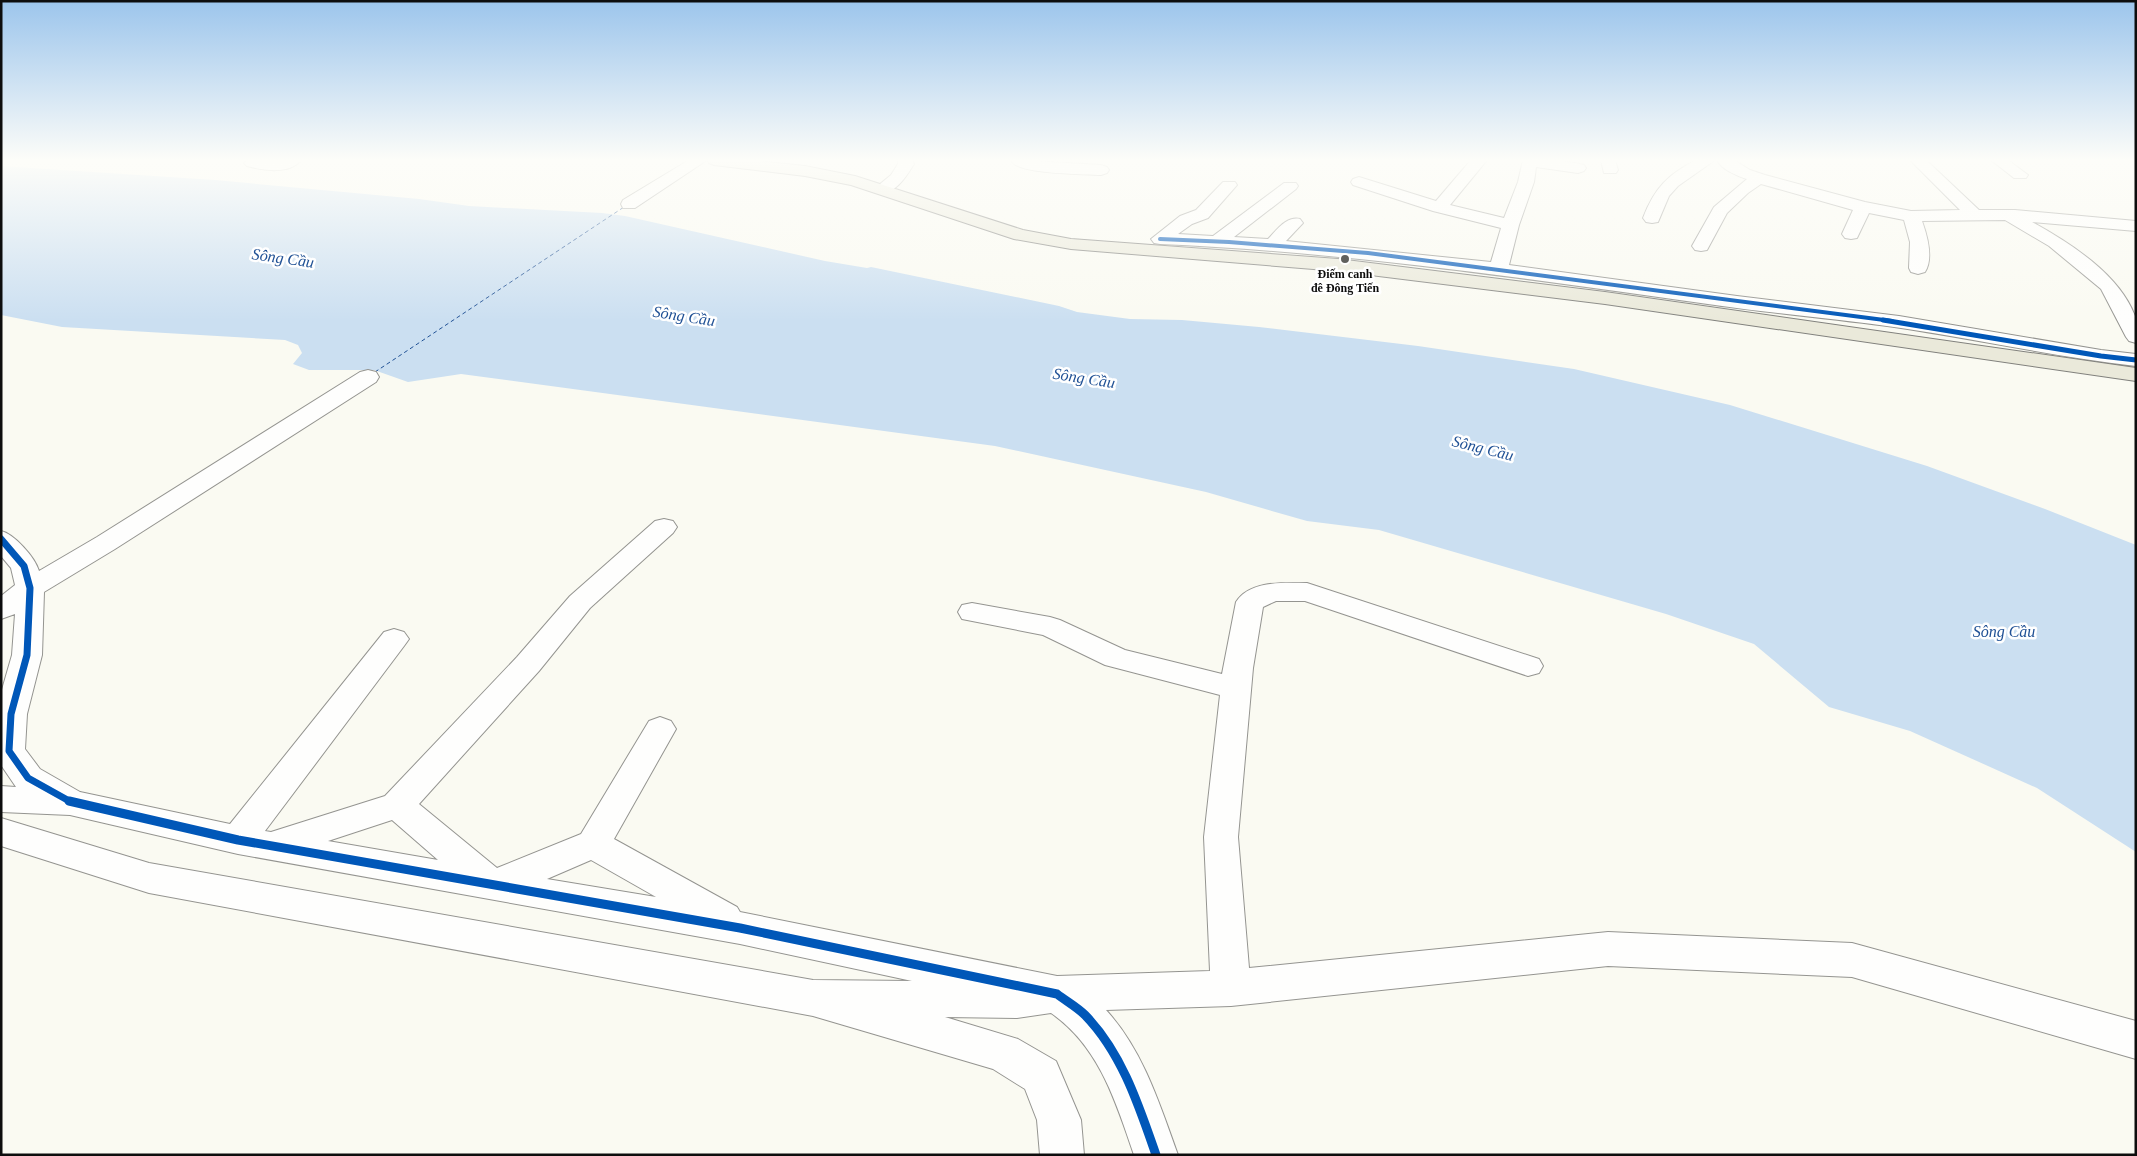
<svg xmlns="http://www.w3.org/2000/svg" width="2137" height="1156" font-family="Georgia,serif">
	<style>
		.water { fill: #cbdff1 }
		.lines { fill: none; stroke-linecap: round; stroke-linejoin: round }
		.ferry { stroke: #205195; stroke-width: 1; stroke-dasharray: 4 3; stroke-linecap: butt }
		.minor-casing { stroke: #949490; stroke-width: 2 }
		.major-casing { stroke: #81817d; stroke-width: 2 }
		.minor { fill: #fefefd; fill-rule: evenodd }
		.major { fill: #eae9da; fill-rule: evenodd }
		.cycleway-far3-casing { stroke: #fff; stroke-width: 5.5 }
		.cycleway-far2-casing { stroke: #fff; stroke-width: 8 }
		.cycleway-far1-casing { stroke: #fff; stroke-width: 10 }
		.cycleway-casing { stroke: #fff; stroke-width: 12 }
		.cycleway-far3 { stroke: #0057b8; stroke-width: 4 }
		.cycleway-far2 { stroke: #0057b8; stroke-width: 5 }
		.cycleway-far1 { stroke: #0057b8; stroke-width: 7 }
		.cycleway { stroke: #0057b8; stroke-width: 9 }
		.poi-dot { fill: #60605d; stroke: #fff; stroke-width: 2 }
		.labels { text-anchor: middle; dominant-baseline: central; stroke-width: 5; stroke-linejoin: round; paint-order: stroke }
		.far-poi-label { font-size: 12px; font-weight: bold; fill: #0d0d0d; stroke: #fff }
		.water-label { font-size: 16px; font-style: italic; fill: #205195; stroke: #fff }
	</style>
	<rect width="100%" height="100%" fill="#fafaf2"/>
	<path class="water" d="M 1,166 L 215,180 L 419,199 L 469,206 L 602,213 L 625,216 L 825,261 L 867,268 L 871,267 L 1059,306 L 1077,312 L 1130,319 L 1182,320 L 1259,327 L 1418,346 L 1574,369 L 1730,405 L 1927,466 L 2045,509 L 2136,545 L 2136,852 L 2037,788 L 1910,731 L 1829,707 L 1754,644 L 1666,614 L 1379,530 L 1307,521 L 1206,492 L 995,446 L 461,374 L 408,382 L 374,370 L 309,370 L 293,364 L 302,353 L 298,345 L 285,340 L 62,327 L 1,315 Z"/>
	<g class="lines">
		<path class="ferry" d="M 375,372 L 624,207"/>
		<g class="minor-casing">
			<g id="minor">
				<path d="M 247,160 L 301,160 C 290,175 262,170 247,166 L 244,163 Z"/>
				<path d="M 689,160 L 707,160 L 635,208 L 623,208 L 621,204 L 623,200 Z"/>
				<path d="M 898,160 L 912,160 L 914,164 C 906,177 894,197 876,192 L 874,189 L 891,175 L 898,164 Z"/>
				<path d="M 1014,160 L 1101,165 L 1107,167 L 1109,170 L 1107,173 L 1101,175 C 1084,174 1021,174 1012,162 Z"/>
				<path d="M 1471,160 L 1487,160 L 1450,205 L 1504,218 L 1518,182 L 1523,160 C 1543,160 1564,160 1584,165 L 1586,168 L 1584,171 L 1578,173 L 1536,167 L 1534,182 L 1519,225 L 1509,265 L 1737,296 L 1899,316 L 2101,350 L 2136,354 L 2136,366 C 2057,357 1980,340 1901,328 C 1839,319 1777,314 1715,305 C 1530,279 1346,252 1160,244 L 1154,243 L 1151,239 L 1180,216 L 1196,210 L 1223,182 L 1235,182 L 1237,185 L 1208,218 L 1192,224 L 1178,234 L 1213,236 L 1284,183 L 1296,183 L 1298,186 L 1296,189 L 1234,237 L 1268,239 C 1277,230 1286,216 1300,219 L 1303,223 L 1286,241 L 1491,262 L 1501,228 L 1433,211 L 1353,185 L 1351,182 L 1353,179 L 1359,177 L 1436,201 Z"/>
				<path d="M 1601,160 L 1615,160 L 1618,170 L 1616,173 L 1604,173 Z"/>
				<path d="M 1696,160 L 1715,160 L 1678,186 L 1669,196 L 1658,222 L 1652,223 L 1646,222 L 1643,218 C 1655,187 1668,175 1696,160 Z"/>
				<path d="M 1717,160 L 1734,160 L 1750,170 L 1765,175 L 1865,202 L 1911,211 L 1960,210 L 1910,160 L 1926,160 L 1979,210 L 2015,210 L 2136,221 L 2136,231 L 2032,222 C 2070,243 2119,274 2135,316 C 2137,324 2136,335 2136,343 L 2129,341 L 2126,337 L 2101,289 L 2049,246 L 2005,220 L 1922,221 C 1927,235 1934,258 1925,272 L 1918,274 L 1911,272 L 1909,268 L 1910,242 L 1904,220 L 1869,213 L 1857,238 L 1851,239 L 1845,238 L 1842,234 L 1853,210 L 1761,184 L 1748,193 L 1727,213 L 1707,250 L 1701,251 L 1695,250 L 1692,246 L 1714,207 L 1747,179 C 1737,176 1721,169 1717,160 Z"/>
				<path d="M 1991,160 L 2008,160 L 2028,175 L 2026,178 L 2014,178 Z"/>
				<path d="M 368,370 L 376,372 L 379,377 L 376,382 L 115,549 L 44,592 L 42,655 L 27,714 L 25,749 L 40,769 L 80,792 L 230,824 L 384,632 L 394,629 L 404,632 L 409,639 L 404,646 L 265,831 L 271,832 L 385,796 L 517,657 L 570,596 L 655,521 L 664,519 L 673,521 L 677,527 L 673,533 L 590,608 L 539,671 L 419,804 L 497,868 L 581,834 L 649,721 L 660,717 L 671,721 L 676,729 L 614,839 L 737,907 L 740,912 L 1057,976 L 1210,971 L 1204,837 L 1220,695 L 1105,665 L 1043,635 L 962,619 L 958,612 L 962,605 L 972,603 L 1050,617 L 1060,620 L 1125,650 L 1222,674 L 1236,602 C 1250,580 1284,583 1307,583 L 1539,659 L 1543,666 L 1539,673 L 1528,676 L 1305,601 L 1276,601 L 1263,607 L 1253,668 L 1238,837 L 1249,968 L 1608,932 L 1852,943 L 2136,1021 L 2136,1059 L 1852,977 L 1608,966 L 1231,1006 L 1106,1010 C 1143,1050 1160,1105 1178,1155 L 1134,1155 C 1116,1102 1099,1046 1051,1013 L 1017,1018 L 945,1017 L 1018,1039 L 1056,1061 L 1081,1120 L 1084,1155 L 1040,1155 L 1037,1120 L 1025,1089 L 993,1069 L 813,1016 L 149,893 L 1,846 L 1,818 L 149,863 L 813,980 L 912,981 L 740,944 L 238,854 L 70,815 L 1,812 L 1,786 L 16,787 L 1,765 L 1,693 L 12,655 L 15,614 L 1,619 L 1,596 L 15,585 L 11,568 L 1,556 L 1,531 C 14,534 35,557 39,571 L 97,537 L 360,372 ZM 392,820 L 438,860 L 328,841 ZM 591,860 L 656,897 L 547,879 Z"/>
			</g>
		</g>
		<g class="major-casing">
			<path id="major" d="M 707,160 L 749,160 L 805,166 L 855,176 L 1023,230 L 1071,239 L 1338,259 L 1605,292 L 2136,368 L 2136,381 L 1605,304 L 1338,271 L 1071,249 L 1014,239 L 851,185 L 805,176 L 714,165 L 709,163 Z"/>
		</g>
		<use href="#minor" class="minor"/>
		<use href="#major" class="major"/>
		<g class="cycleway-far3-casing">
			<path id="cycleway-far3" d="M 1160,239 L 1229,242 L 1368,253 L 1892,321"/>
		</g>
		<g class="cycleway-far2-casing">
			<path id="cycleway-far2" d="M 1883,320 L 2101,356 L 2136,360"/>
		</g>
		<g class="cycleway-far1-casing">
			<path id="cycleway-far1" d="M 1,539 L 24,566 L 30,588 L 27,655 L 11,714 L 9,751 L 28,778 L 71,802"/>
		</g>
		<g class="cycleway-casing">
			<path id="cycleway" d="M 69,801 L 238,840 L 740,928 L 1057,994 C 1066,1001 1077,1007 1085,1015 C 1122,1053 1139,1106 1156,1155"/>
		</g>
		<use href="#cycleway-far3" class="cycleway-far3"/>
		<use href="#cycleway-far2" class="cycleway-far2"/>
		<use href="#cycleway-far1" class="cycleway-far1"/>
		<use href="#cycleway" class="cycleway"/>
	</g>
	<linearGradient id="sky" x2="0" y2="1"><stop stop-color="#9cc5ec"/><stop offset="0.5" stop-color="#fdfdf9"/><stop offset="1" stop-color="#fdfdf9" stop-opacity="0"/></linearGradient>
	<rect width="2137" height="321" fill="url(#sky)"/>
	<circle class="poi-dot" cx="1345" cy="259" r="5"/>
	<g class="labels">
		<g class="far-poi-label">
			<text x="1345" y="274">Điếm canh<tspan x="1345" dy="14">đê Đông Tiến</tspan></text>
		</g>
		<g class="water-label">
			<text transform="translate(283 258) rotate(8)">Sông Cầu</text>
			<text transform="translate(684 316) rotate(9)">Sông Cầu</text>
			<text transform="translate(1084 378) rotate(9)">Sông Cầu</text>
			<text transform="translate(1483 448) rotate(14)">Sông Cầu</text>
			<text x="2004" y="631">Sông Cầu</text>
		</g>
	</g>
	<rect width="2137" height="1156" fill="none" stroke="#0d0d0d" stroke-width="5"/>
</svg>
